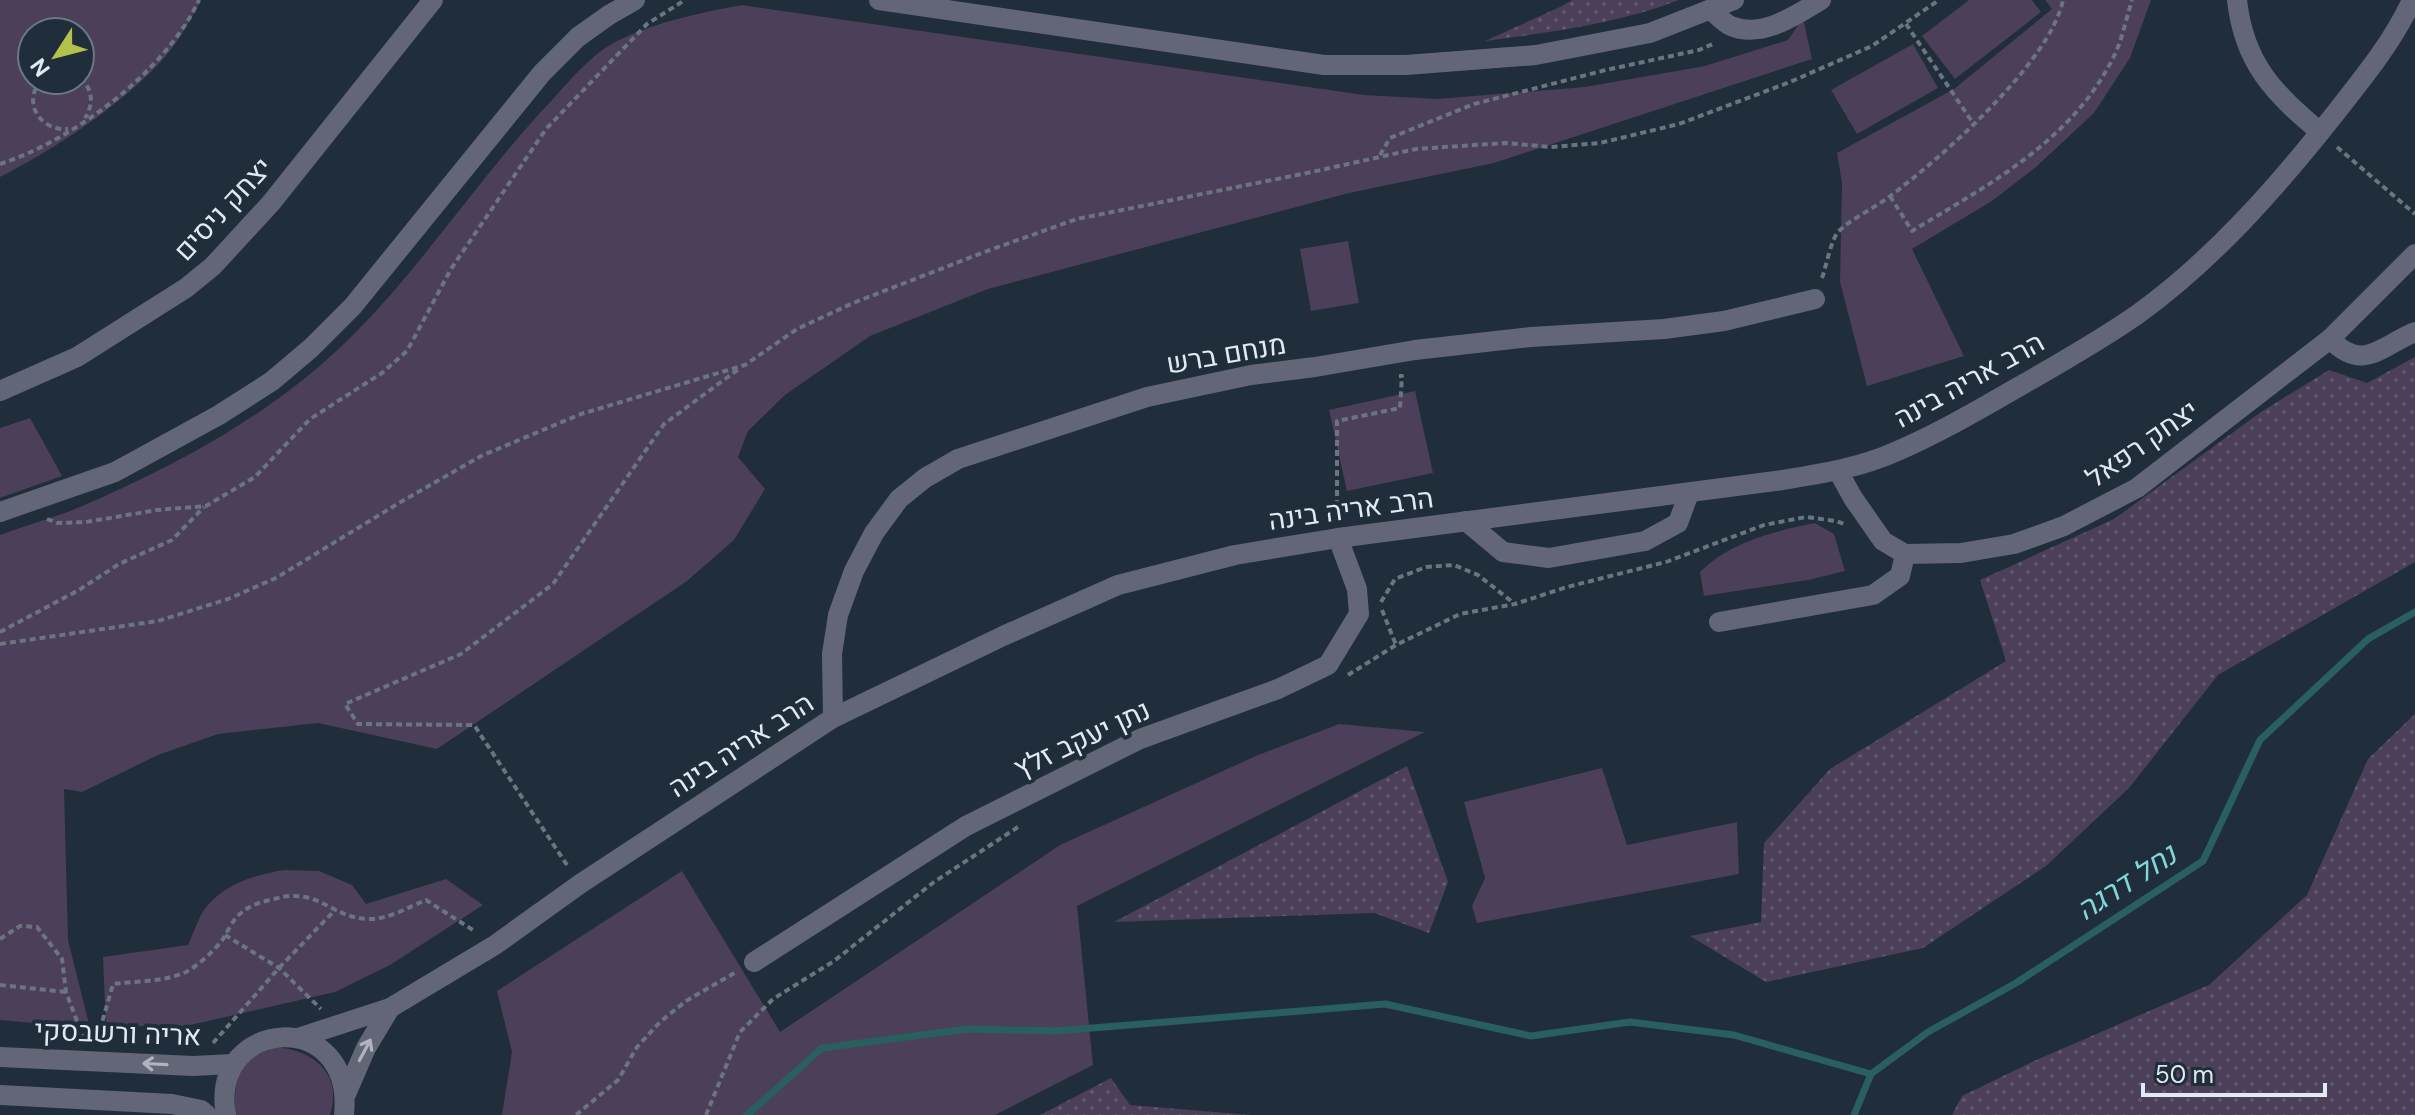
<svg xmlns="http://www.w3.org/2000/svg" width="2415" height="1115" font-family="'DM Sans',Heebo,sans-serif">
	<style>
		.grass { fill: url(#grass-dots) }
		.park { fill: #4b3f59; fill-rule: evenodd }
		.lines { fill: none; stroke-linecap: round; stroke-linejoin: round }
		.stream { stroke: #2a5f60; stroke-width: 7 }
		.path { stroke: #6a7580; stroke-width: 4; stroke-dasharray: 6 4; stroke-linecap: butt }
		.minor { stroke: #636676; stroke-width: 20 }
		.oneway { stroke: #afb5c0 }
		.labels { text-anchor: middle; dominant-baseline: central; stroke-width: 8; stroke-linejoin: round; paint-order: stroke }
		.street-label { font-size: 28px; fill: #e1e9f2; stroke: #202d3a }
		.water-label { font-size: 30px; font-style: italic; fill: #7ed8d9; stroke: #202d3a }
	</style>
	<defs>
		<pattern id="grass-dots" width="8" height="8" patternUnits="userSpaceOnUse" patternTransform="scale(2)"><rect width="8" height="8" fill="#4b3f59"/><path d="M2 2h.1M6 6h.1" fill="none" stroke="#655b71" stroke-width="1.8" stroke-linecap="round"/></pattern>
	</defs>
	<rect width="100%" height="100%" fill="#202d3a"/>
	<g class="grass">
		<path d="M 1572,0 L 1679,0 C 1617,24 1551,32 1485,41 L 1560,7 Z"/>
		<path d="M 2415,357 L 2415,562 L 2218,675 L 2129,788 L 2046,866 L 1923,948 L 1766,982 L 1690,936 L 1761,922 L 1764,843 L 1830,769 L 2006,661 L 1980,580 L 2114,519 L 2261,412 L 2329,370 L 2367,383 Z"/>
		<path d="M 2415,714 L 2415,1115 L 1952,1115 L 1962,1096 L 2034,1061 L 2209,985 L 2307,895 L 2368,759 Z"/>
		<path d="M 1407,766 L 1448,882 L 1429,933 L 1374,913 L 1114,922 Z"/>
		<path d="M 1111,1078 L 1130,1105 L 1251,1115 L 1040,1115 Z"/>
	</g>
	<g class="park">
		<path d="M 0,0 L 201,0 C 189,23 175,48 156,67 C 111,112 56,148 0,177 ZM 32,32 L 80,32 L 80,80 L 32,80 Z"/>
		<path d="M 1969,0 L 2032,0 L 2041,12 L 1955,79 L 1922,36 Z"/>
		<path d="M 2045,0 L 2151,0 L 2130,58 L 2094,113 L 2036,167 L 1992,201 L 1912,249 L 1964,356 L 1867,386 L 1840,282 L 1842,183 L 1837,153 L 1954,89 L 2052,9 Z"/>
		<path d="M 742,5 L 1364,95 L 1437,99 L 1585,87 L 1705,66 L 1788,40 L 1803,18 L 1812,59 L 1494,163 L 1349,193 L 988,289 L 870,336 L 785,395 L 748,431 L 738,457 L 765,489 L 734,540 L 687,581 L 437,749 L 318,723 L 218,734 L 158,755 L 82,792 L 64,789 L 68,940 L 90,1028 L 0,1020 L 0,535 C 26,525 54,518 80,507 C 178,465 274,413 350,338 C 424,265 481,174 553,99 C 571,79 591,55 615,42 C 655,22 699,13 742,5 Z"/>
		<path d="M 1913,44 L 1938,88 L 1857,134 L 1831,90 Z"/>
		<path d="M 1348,241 L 1359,303 L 1311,311 L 1300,249 Z"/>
		<path d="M 1415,391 L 1433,473 L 1347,491 L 1329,410 Z"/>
		<path d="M 30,418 L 62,476 L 0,498 L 0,428 Z"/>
		<path d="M 1815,523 L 1834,534 L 1845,571 L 1808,580 L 1704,596 L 1700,572 C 1729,542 1775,531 1815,523 Z"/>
		<path d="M 1339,724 L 1425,732 L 1077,906 L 1093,1065 L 995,1115 L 502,1115 L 512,1052 L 497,991 L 682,871 L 780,1032 L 1060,845 L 1258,755 Z"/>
		<path d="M 1602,768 L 1627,845 L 1737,822 L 1739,874 L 1477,923 L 1472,906 L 1485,878 L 1464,802 Z"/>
		<path d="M 284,870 L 319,871 L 352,885 L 366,904 L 446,879 L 483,905 L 390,965 L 335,992 L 186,1026 L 106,1026 L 103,957 L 188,945 C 192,936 196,925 201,915 C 218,886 253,875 284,870 Z"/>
		<path d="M 275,1047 C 314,1050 343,1074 330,1115 L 235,1115 C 234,1079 236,1059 275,1047 Z"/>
	</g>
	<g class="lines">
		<g class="stream">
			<path d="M 747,1115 L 822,1048 L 968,1029 L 1056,1031 L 1385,1004 L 1531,1036 L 1630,1022 L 1734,1035 L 1871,1074"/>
			<path d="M 1854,1115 L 1871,1074 L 1928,1032 L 2016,983 L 2203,861 L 2260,740 L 2368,639 L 2415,612"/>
		</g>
		<g class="path">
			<path d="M 1906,24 L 1973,123"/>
			<path d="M 80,78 C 93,89 94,104 85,118"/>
			<path d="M 41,80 C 22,103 40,131 68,129"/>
			<path d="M 2337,147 L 2415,214"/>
			<path d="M 1380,155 L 1390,138 L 1474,104 L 1606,70 L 1699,50 L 1715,43"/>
			<path d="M 0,164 C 74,140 166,71 199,0"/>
			<path d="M 1890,196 L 1912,231 C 1988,185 2072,141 2113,58 C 2122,41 2126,19 2132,0"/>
			<path d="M 1822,278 C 1826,267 1831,240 1838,232 C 1849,220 1876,207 1889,197 C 1941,158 2050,63 2063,0"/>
			<path d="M 1337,516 L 1337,421 L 1400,408 L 1402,376 L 1399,376"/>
			<path d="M 47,519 L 57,523 L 86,522 L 157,510 L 206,506 L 255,477 L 310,419 L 382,373 L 407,351 L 451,269 L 546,129 L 647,24 L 685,0"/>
			<path d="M 1381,602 L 1395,579 L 1426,567 L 1454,565 L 1478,575 L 1515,604"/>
			<path d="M 1382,610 L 1396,645"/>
			<path d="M 0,632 L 79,590 L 119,564 L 172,540 L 204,507"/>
			<path d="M 0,644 L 158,621 L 228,599 L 276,578 L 399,503 L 481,456 L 581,414 L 745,365 L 797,329 L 853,303 L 987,251 L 1077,219 L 1307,173 L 1416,149 L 1505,143 L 1551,147 L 1600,143 L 1679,124 L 1790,82 L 1872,46 L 1939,0"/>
			<path d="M 1348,675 L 1396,645 L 1460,614 L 1515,604 L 1567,587 L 1666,562 L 1764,525 L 1806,517 L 1836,521 L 1844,524"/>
			<path d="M 567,865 L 474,725 L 358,724 L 345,704 L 461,654 L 553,584 L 664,424 L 740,368"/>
			<path d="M 225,935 L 279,968 L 321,1009"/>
			<path d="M 0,939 L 20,926 L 37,927 L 62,959 L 66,992 L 84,1040"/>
			<path d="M 0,985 L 66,992"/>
			<path d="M 97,1040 L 113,984 C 137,981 164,982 186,972 C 199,965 214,951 223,939 C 227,932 231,924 236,918 C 246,906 260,902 274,899 C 318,886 331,918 368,919 C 387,920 409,907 426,900 L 476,932"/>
			<path d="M 213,1043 L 279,968 L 336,909"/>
			<path d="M 576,1115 L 618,1080 L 637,1047 L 660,1022 L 686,1001 L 738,971"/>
			<path d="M 706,1115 L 740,1032 L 773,999 L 834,961 L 934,882 L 1018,827"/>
		</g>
		<g class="minor">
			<path d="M 879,0 L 1324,65 L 1406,65 L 1536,55 L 1650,33 L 1734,0"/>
			<path d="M 2237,0 C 2244,64 2274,93 2320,132"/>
			<path d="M 1711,10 C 1717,15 1724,23 1731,26 C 1762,39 1796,15 1821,0"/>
			<path d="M 2330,339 C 2363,373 2381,346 2415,332"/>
			<path d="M 0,391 L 77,357 L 186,288 L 213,266 L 271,203 L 433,0"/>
			<path d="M 1838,471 L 1853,498 L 1883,541 L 1905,554 L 1961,553 L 2014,544 L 2064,526 L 2137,488 L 2330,339 L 2415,254"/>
			<path d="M 0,512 L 115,472 L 219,415 L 272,381 L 311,348 L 353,306 L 542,73 L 578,37 L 609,15 L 635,0"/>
			<path d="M 1466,521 L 1503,552 L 1549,558 L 1645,541 L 1678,523 L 1689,493"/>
			<path d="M 1719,622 L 1873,595 L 1900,576 L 1905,554"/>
			<path d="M 833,718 L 832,654 L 838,615 L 854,571 L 874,533 L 899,499 L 925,478 L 958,459 L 1147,397 L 1251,375 L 1315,367 L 1415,350 L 1531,337 L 1664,329 L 1724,321 L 1815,299"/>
			<path d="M 754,962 L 966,826 L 1140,739 L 1278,689 L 1328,665 L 1359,614 L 1357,589 L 1338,538"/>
			<path d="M 298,1038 L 390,1008 L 495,945 L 580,884 L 833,718 L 1003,636 L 1118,585 L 1235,555 L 1338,538 L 1783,480 C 1820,474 1859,468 1895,452 C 1935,435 1975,412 2013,390 C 2055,366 2098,342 2138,314 C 2214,259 2276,188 2334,115 C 2362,79 2393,42 2412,0"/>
			<path d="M 0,1057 L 193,1066 L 233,1064"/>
			<path d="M 346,1094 L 366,1048 L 390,1008"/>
			<path d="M 0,1095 L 172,1104 L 201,1110 L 207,1115"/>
			<path d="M 226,1115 C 208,1017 355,1006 344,1115"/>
		</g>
	</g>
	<defs><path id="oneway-shaft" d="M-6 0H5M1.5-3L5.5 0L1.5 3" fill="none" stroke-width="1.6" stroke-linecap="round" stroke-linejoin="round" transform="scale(2)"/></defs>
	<g class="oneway">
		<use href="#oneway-shaft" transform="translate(365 1050) rotate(-62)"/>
		<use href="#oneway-shaft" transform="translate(155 1064) rotate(-177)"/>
	</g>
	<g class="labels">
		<g class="street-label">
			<text transform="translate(223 209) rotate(-47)">יצחק ניסים</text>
			<text transform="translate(1226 354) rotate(-10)">מנחם ברש</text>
			<text transform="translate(1969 380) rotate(-29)">הרב אריה בינה</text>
			<text transform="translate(2142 444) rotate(-35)">יצחק רפאל</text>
			<text transform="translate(1351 509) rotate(-8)">הרב אריה בינה</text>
			<text transform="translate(1082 739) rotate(-25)">נתן יעקב זלץ</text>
			<text transform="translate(741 745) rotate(-33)">הרב אריה בינה</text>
			<text transform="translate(118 1033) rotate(2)">אריה ורשבסקי</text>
		</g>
		<g class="water-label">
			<text transform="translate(2126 882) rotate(-33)">נחל דרגה</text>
		</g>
	</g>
	<g transform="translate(56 56) rotate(234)"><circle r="38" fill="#202d3a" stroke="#6d7884" stroke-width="2"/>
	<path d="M0-6L14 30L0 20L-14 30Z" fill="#b3c24b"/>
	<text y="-12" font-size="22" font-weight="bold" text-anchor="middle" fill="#e1e9f2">N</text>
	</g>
	<path d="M2143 1083v12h182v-12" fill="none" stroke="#e1e9f2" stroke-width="4"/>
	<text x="2155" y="1083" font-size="24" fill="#e1e9f2" stroke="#202d3a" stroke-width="6" paint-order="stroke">50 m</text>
</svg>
